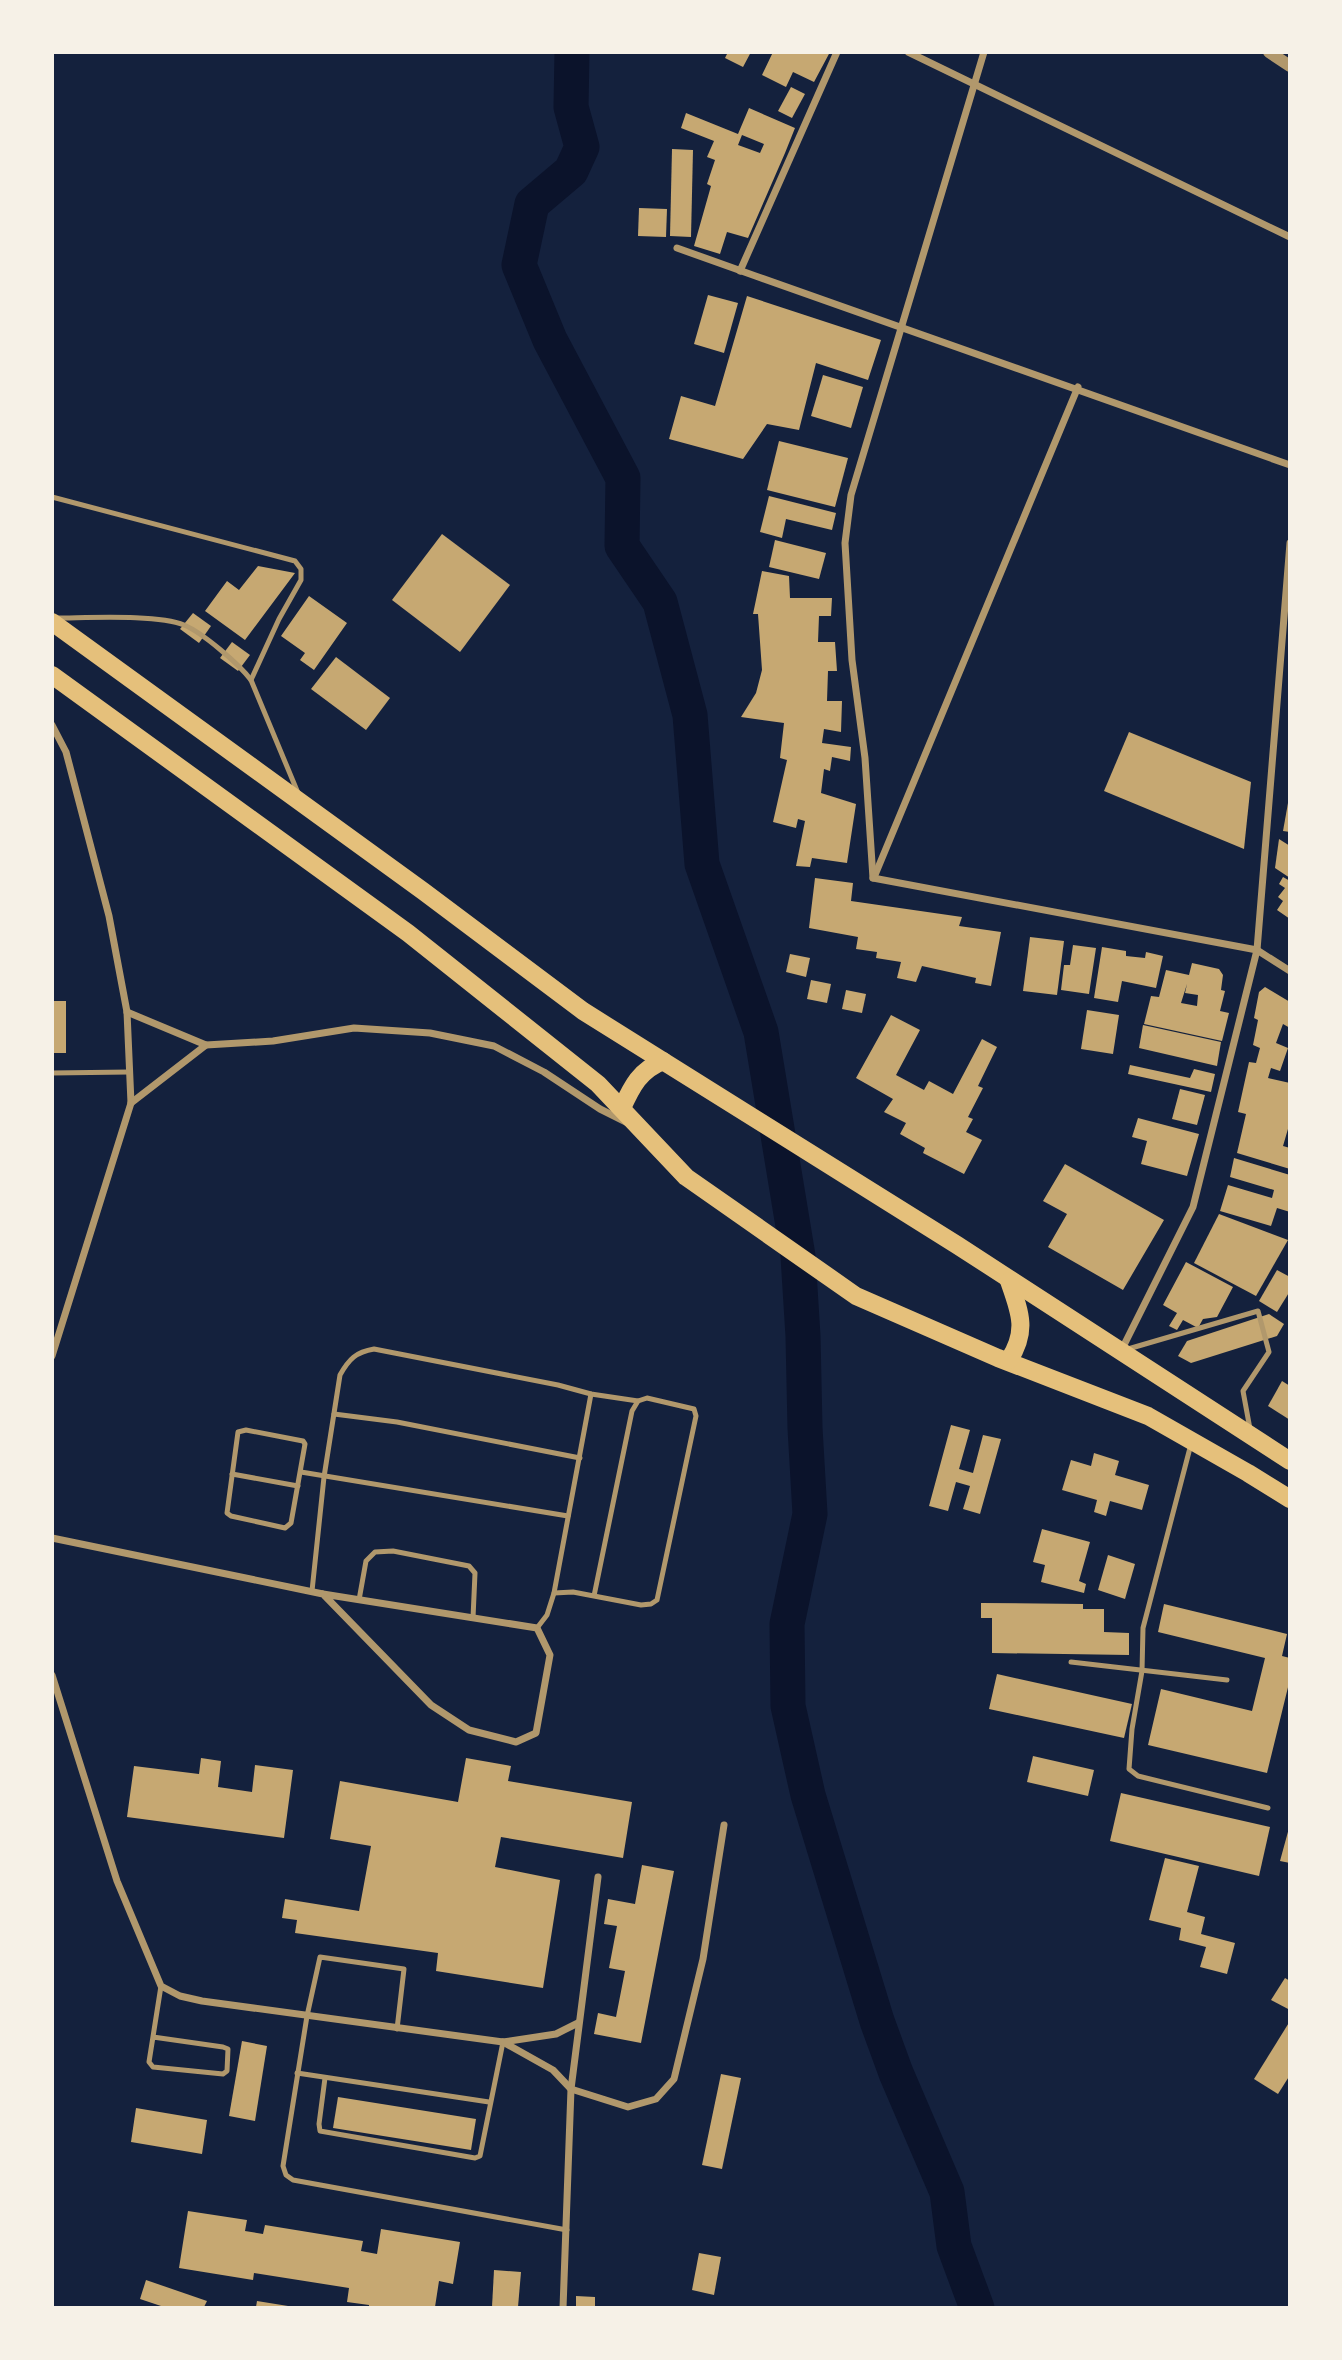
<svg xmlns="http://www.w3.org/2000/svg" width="1342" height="2360" font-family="'Space Grotesk',sans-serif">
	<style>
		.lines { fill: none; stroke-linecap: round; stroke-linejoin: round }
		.river { stroke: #0b132b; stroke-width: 35 }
		.building { fill: #c6a872; fill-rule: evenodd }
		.service { stroke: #b1986c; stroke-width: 5 }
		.minor { stroke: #b1986c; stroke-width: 7 }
		.tertiary { stroke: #b1986c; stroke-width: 12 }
		.primary { stroke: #e5c07b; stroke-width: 18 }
	</style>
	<rect width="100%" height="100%" fill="#14213d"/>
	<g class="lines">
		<path class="river" d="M 572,52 L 571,107 L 582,147 L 571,171 L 532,204 L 519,265 L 550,340 L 623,478 L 622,546 L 660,602 L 690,715 L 702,864 L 761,1032 L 798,1256 L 803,1336 L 805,1428 L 810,1514 L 787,1624 L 788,1706 L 808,1795 L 877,2021 L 896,2073 L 947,2192 L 954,2246 L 977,2308"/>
	</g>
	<g class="building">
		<path d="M 728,52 L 751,52 L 743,67 L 725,58 Z"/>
		<path d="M 773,52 L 830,52 L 814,82 L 793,72 L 786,87 L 762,75 Z"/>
		<path d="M 791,87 L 805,94 L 792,118 L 778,111 Z"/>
		<path d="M 749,108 L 795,128 L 785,153 L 748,238 L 727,232 L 720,254 L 694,246 L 711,186 L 707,184 L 715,160 L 707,157 L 714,141 L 681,128 L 686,113 L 738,134 ZM 742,135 L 764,144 L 760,153 L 738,145 Z"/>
		<path d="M 672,149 L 693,150 L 691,237 L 670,236 Z"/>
		<path d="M 639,208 L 667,209 L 666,237 L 638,236 Z"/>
		<path d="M 708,295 L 738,303 L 724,353 L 694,344 Z"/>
		<path d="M 747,296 L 881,340 L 868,380 L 816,363 L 799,430 L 767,424 L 743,459 L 669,439 L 681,396 L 715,406 Z"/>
		<path d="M 823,375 L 863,387 L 851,428 L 811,416 Z"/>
		<path d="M 779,441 L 848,458 L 835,507 L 767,490 Z"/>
		<path d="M 769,496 L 836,513 L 832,530 L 786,519 L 782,538 L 760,532 Z"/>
		<path d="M 442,534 L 510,585 L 460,652 L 392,600 Z"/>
		<path d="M 775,540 L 826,553 L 819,579 L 769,567 Z"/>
		<path d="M 258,566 L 295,573 L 245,640 L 205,611 L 227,581 L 239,590 Z"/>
		<path d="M 762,571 L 789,576 L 790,598 L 832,598 L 831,616 L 819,616 L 818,642 L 835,642 L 837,671 L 828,671 L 827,701 L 842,701 L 841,732 L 824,729 L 822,743 L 851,747 L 850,761 L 832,757 L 830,771 L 824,769 L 821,793 L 856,804 L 847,863 L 812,858 L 810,867 L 796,866 L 805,821 L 798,819 L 796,828 L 773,822 L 787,760 L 780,758 L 784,723 L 741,717 L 756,693 L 762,670 L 758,614 L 753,614 Z"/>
		<path d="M 309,596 L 347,623 L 314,670 L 300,660 L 305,653 L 281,636 Z"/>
		<path d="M 193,613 L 211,626 L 199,643 L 180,629 Z"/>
		<path d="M 232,642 L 250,655 L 238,671 L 220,658 Z"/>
		<path d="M 336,657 L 390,698 L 366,730 L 311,689 Z"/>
		<path d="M 1129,732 L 1251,782 L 1244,849 L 1104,791 Z"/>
		<path d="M 1288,803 L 1290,803 L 1290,832 L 1283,831 Z"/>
		<path d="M 1279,839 L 1290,846 L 1290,878 L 1275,868 Z"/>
		<path d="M 1283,877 L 1290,881 L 1290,919 L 1277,910 L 1283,901 L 1278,897 L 1285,888 L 1279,884 Z"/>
		<path d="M 815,878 L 853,883 L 851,901 L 962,917 L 959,926 L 1001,932 L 991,986 L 975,983 L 976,978 L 922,966 L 916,982 L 897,978 L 901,962 L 876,958 L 877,952 L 856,949 L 858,937 L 809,928 Z"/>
		<path d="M 1030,937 L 1064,941 L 1057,995 L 1023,991 Z"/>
		<path d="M 1073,945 L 1096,948 L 1089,994 L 1061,990 L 1064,965 L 1070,965 Z"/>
		<path d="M 1102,947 L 1126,951 L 1126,956 L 1145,958 L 1146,952 L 1163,956 L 1156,988 L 1122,981 L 1118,1002 L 1094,998 Z"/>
		<path d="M 790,954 L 810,958 L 806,977 L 786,972 Z"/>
		<path d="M 1192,963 L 1219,969 L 1223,975 L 1221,990 L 1225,991 L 1220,1011 L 1229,1013 L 1222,1041 L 1144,1024 L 1151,996 L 1159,997 L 1166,970 L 1189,975 ZM 1187,984 L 1185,993 L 1198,995 L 1197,1006 L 1181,1003 Z"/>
		<path d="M 811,980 L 831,984 L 827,1003 L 807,999 Z"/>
		<path d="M 1265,987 L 1290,1002 L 1290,1028 L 1283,1024 L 1276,1043 L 1288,1048 L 1280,1071 L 1271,1068 L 1268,1078 L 1290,1083 L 1288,1100 L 1290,1101 L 1290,1122 L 1283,1146 L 1290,1148 L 1290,1169 L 1237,1153 L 1246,1114 L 1238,1112 L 1249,1062 L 1256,1063 L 1260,1048 L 1253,1045 L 1258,1020 L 1254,1018 L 1259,992 Z"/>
		<path d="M 846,990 L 866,994 L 862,1013 L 842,1009 Z"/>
		<rect x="52" y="1001" width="14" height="52"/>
		<path d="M 1087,1010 L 1119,1015 L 1113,1054 L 1081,1049 Z"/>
		<path d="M 891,1015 L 920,1030 L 896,1075 L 924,1090 L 929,1081 L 953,1094 L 982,1039 L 997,1047 L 978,1086 L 983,1088 L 968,1117 L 973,1119 L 966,1132 L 982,1140 L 964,1174 L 923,1153 L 925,1148 L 900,1134 L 906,1123 L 884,1112 L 893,1099 L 856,1078 Z"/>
		<path d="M 1143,1025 L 1221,1042 L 1217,1066 L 1139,1048 Z"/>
		<path d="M 1130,1065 L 1190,1078 L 1194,1069 L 1215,1074 L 1211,1092 L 1128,1074 Z"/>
		<path d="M 1180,1089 L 1205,1095 L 1197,1125 L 1172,1119 Z"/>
		<path d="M 1138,1118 L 1199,1134 L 1187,1176 L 1141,1164 L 1147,1141 L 1132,1137 Z"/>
		<path d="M 1234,1158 L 1290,1175 L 1290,1212 L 1277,1208 L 1271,1226 L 1220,1211 L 1228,1185 L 1272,1198 L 1274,1190 L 1230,1177 Z"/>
		<path d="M 1065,1164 L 1164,1220 L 1123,1290 L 1048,1247 L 1067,1214 L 1043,1201 Z"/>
		<path d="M 1219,1214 L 1288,1240 L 1256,1296 L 1194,1263 Z"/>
		<path d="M 1186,1262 L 1233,1287 L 1217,1317 L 1203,1319 L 1198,1328 L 1183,1320 L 1177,1330 L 1169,1326 L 1177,1313 L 1163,1305 Z"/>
		<path d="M 1277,1270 L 1290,1277 L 1290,1291 L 1277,1312 L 1259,1301 Z"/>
		<path d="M 1269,1314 L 1284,1324 L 1277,1336 L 1191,1363 L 1178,1356 L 1187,1341 Z"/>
		<path d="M 1282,1381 L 1290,1386 L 1290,1420 L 1268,1406 Z"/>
		<path d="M 951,1425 L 970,1430 L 959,1469 L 973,1473 L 983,1435 L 1001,1439 L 980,1514 L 963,1509 L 970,1486 L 956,1482 L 948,1511 L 929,1506 Z"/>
		<path d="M 1094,1453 L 1119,1461 L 1115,1475 L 1149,1485 L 1142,1510 L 1110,1501 L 1106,1516 L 1094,1512 L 1097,1500 L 1062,1490 L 1071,1460 L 1091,1466 Z"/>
		<path d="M 1042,1529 L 1090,1542 L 1079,1581 L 1086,1584 L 1084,1593 L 1041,1582 L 1045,1565 L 1033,1562 Z"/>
		<path d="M 1108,1555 L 1135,1564 L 1125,1599 L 1098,1590 Z"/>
		<path d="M 981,1603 L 1083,1604 L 1083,1609 L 1104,1609 L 1104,1632 L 1129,1633 L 1129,1655 L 992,1653 L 992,1618 L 981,1618 Z"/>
		<path d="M 1164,1604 L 1287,1634 L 1282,1656 L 1290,1658 L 1290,1679 L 1267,1773 L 1148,1745 L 1161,1689 L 1252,1711 L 1265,1658 L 1158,1632 Z"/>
		<path d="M 997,1674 L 1132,1704 L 1124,1738 L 989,1709 Z"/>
		<path d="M 1033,1756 L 1094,1770 L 1088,1796 L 1027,1782 Z"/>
		<path d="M 201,1758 L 221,1761 L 218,1787 L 252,1792 L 255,1765 L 293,1770 L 284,1838 L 127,1817 L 134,1766 L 199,1774 Z"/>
		<path d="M 466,1758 L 511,1766 L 508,1781 L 632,1802 L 623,1858 L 501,1837 L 495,1867 L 560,1880 L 543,1988 L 436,1971 L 438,1953 L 295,1933 L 297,1920 L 282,1918 L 285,1899 L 359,1911 L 371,1846 L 330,1839 L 340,1781 L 458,1802 Z"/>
		<path d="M 1121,1793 L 1270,1827 L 1259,1876 L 1110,1841 Z"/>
		<path d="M 1289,1828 L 1290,1828 L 1290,1863 L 1280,1861 Z"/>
		<path d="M 1165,1858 L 1199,1866 L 1187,1912 L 1205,1917 L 1201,1934 L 1235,1943 L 1227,1974 L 1200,1967 L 1206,1947 L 1179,1940 L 1181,1928 L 1149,1920 Z"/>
		<path d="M 642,1865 L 674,1871 L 641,2043 L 594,2034 L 598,2013 L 616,2017 L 625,1971 L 609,1968 L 617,1926 L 604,1924 L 608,1899 L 635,1904 Z"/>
		<path d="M 1285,1978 L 1290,1981 L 1290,2010 L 1271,2000 Z"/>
		<path d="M 1290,2021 L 1290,2075 L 1278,2094 L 1254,2079 Z"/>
		<path d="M 242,2041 L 267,2046 L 255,2121 L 229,2116 Z"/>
		<path d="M 721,2074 L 741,2078 L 722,2169 L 702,2165 Z"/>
		<path d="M 338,2097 L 476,2119 L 471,2150 L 333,2128 Z"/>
		<path d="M 136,2108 L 207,2120 L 202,2154 L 131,2142 Z"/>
		<path d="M 188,2211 L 247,2220 L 245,2231 L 263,2234 L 265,2225 L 363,2241 L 361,2251 L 377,2254 L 381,2229 L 460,2242 L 453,2284 L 439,2281 L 435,2307 L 369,2307 L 369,2305 L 347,2302 L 349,2288 L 254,2273 L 253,2280 L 179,2268 Z"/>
		<path d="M 699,2253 L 721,2257 L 714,2295 L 692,2290 Z"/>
		<path d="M 494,2270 L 521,2272 L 518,2307 L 492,2307 Z"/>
		<path d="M 146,2280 L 207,2301 L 204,2307 L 164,2307 L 140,2299 Z"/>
		<path d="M 576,2296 L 595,2297 L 595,2307 L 576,2307 Z"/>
		<path d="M 257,2301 L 288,2306 L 288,2307 L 256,2307 Z"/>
	</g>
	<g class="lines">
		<g class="service">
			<path d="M 52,497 L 295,561 L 301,569 L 301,580 L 279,619 L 251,680"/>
			<path d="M 55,618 C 87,618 158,614 184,625 C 203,633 239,664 251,680 L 298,793"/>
			<path d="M 52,1073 L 129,1072"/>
			<path d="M 1128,1349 L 1258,1311 L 1269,1352 L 1243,1391 L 1250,1429"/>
			<path d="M 334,1414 L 397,1422 L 580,1458"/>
			<path d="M 246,1430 L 303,1441 L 305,1444 L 291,1523 L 285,1528 L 231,1516 L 227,1513 L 238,1432 Z"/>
			<path d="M 1191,1444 L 1143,1628 L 1142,1671 L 1132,1729 L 1129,1769 L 1138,1776 L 1268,1808"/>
			<path d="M 301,1472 L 568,1516"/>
			<path d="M 232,1474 L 298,1486"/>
			<path d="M 312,1591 L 324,1477 L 340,1375 C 349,1359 356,1352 374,1349 L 558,1385 L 591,1394 L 638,1401"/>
			<path d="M 554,1593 L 573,1592 L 641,1605 L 651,1604 L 657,1600 L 696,1416 L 694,1409 L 647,1398 L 638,1401 L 632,1411 L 594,1596"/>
			<path d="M 359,1600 L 366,1561 L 375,1552 L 393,1551 L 469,1566 L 475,1573 L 473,1618"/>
			<path d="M 537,1628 L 547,1615 L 554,1593 L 591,1394"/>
			<path d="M 1071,1662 L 1227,1680"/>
			<path d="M 397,2029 L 404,1969 L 320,1957 L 307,2016 L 283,2166 L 286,2175 L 293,2180 L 567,2230"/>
			<path d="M 153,2037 L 223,2047 L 228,2049 L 227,2071 L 223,2074 L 153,2067 L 149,2062 L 161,1986"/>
			<path d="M 297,2073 L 489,2102"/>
			<path d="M 325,2078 L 319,2124 L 320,2131 L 475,2158 L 480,2156 L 503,2042"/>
		</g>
		<g class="minor">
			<path d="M 908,52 L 1290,237"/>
			<path d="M 677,248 C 881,321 1086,391 1290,465"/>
			<path d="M 740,271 L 837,52"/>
			<path d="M 52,725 L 66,752 L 109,916 L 127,1012 L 131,1103 L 52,1356"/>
			<path d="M 875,875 L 1078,387"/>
			<path d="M 873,878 L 865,758 L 852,660 L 845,543 L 851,495 L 984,52"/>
			<path d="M 873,878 L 1257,950 L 1290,971"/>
			<path d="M 127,1012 L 206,1045"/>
			<path d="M 131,1103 L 206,1045 L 273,1041 L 354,1028 L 430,1033 L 494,1046 L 544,1072 L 600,1109 L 626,1122"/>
			<path d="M 1122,1349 L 1193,1207 L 1257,950 L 1290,543"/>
			<path d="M 52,1538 L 323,1594 L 537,1628 L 550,1655 L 536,1733 L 516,1742 L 469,1730 L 431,1705 L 323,1594"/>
			<path d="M 52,1675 L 117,1881 L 161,1986 L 180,1996 L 202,2001 L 503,2042 L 556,2034 L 578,2023"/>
			<path d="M 503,2042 L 553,2070 L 571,2089 L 628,2107 L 656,2099 L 674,2079 L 703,1959 L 724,1825"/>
			<path d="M 563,2308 L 571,2089 L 598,1877"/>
		</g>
		<path class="tertiary" d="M 1269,52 L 1290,66"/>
		<g class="primary">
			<path d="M 52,622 L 423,891 L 583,1011 L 957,1245 L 1290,1461"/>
			<path d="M 52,675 L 408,933 L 598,1084 L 686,1177 L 856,1296 L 998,1358 L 1148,1416 L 1248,1473 L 1290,1499"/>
			<path d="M 622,1108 C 632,1086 640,1070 663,1061"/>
			<path d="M 1009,1360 C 1028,1331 1020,1312 1009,1281"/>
		</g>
	</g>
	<rect width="1342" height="2360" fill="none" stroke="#f6f1e7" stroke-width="108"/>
</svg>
